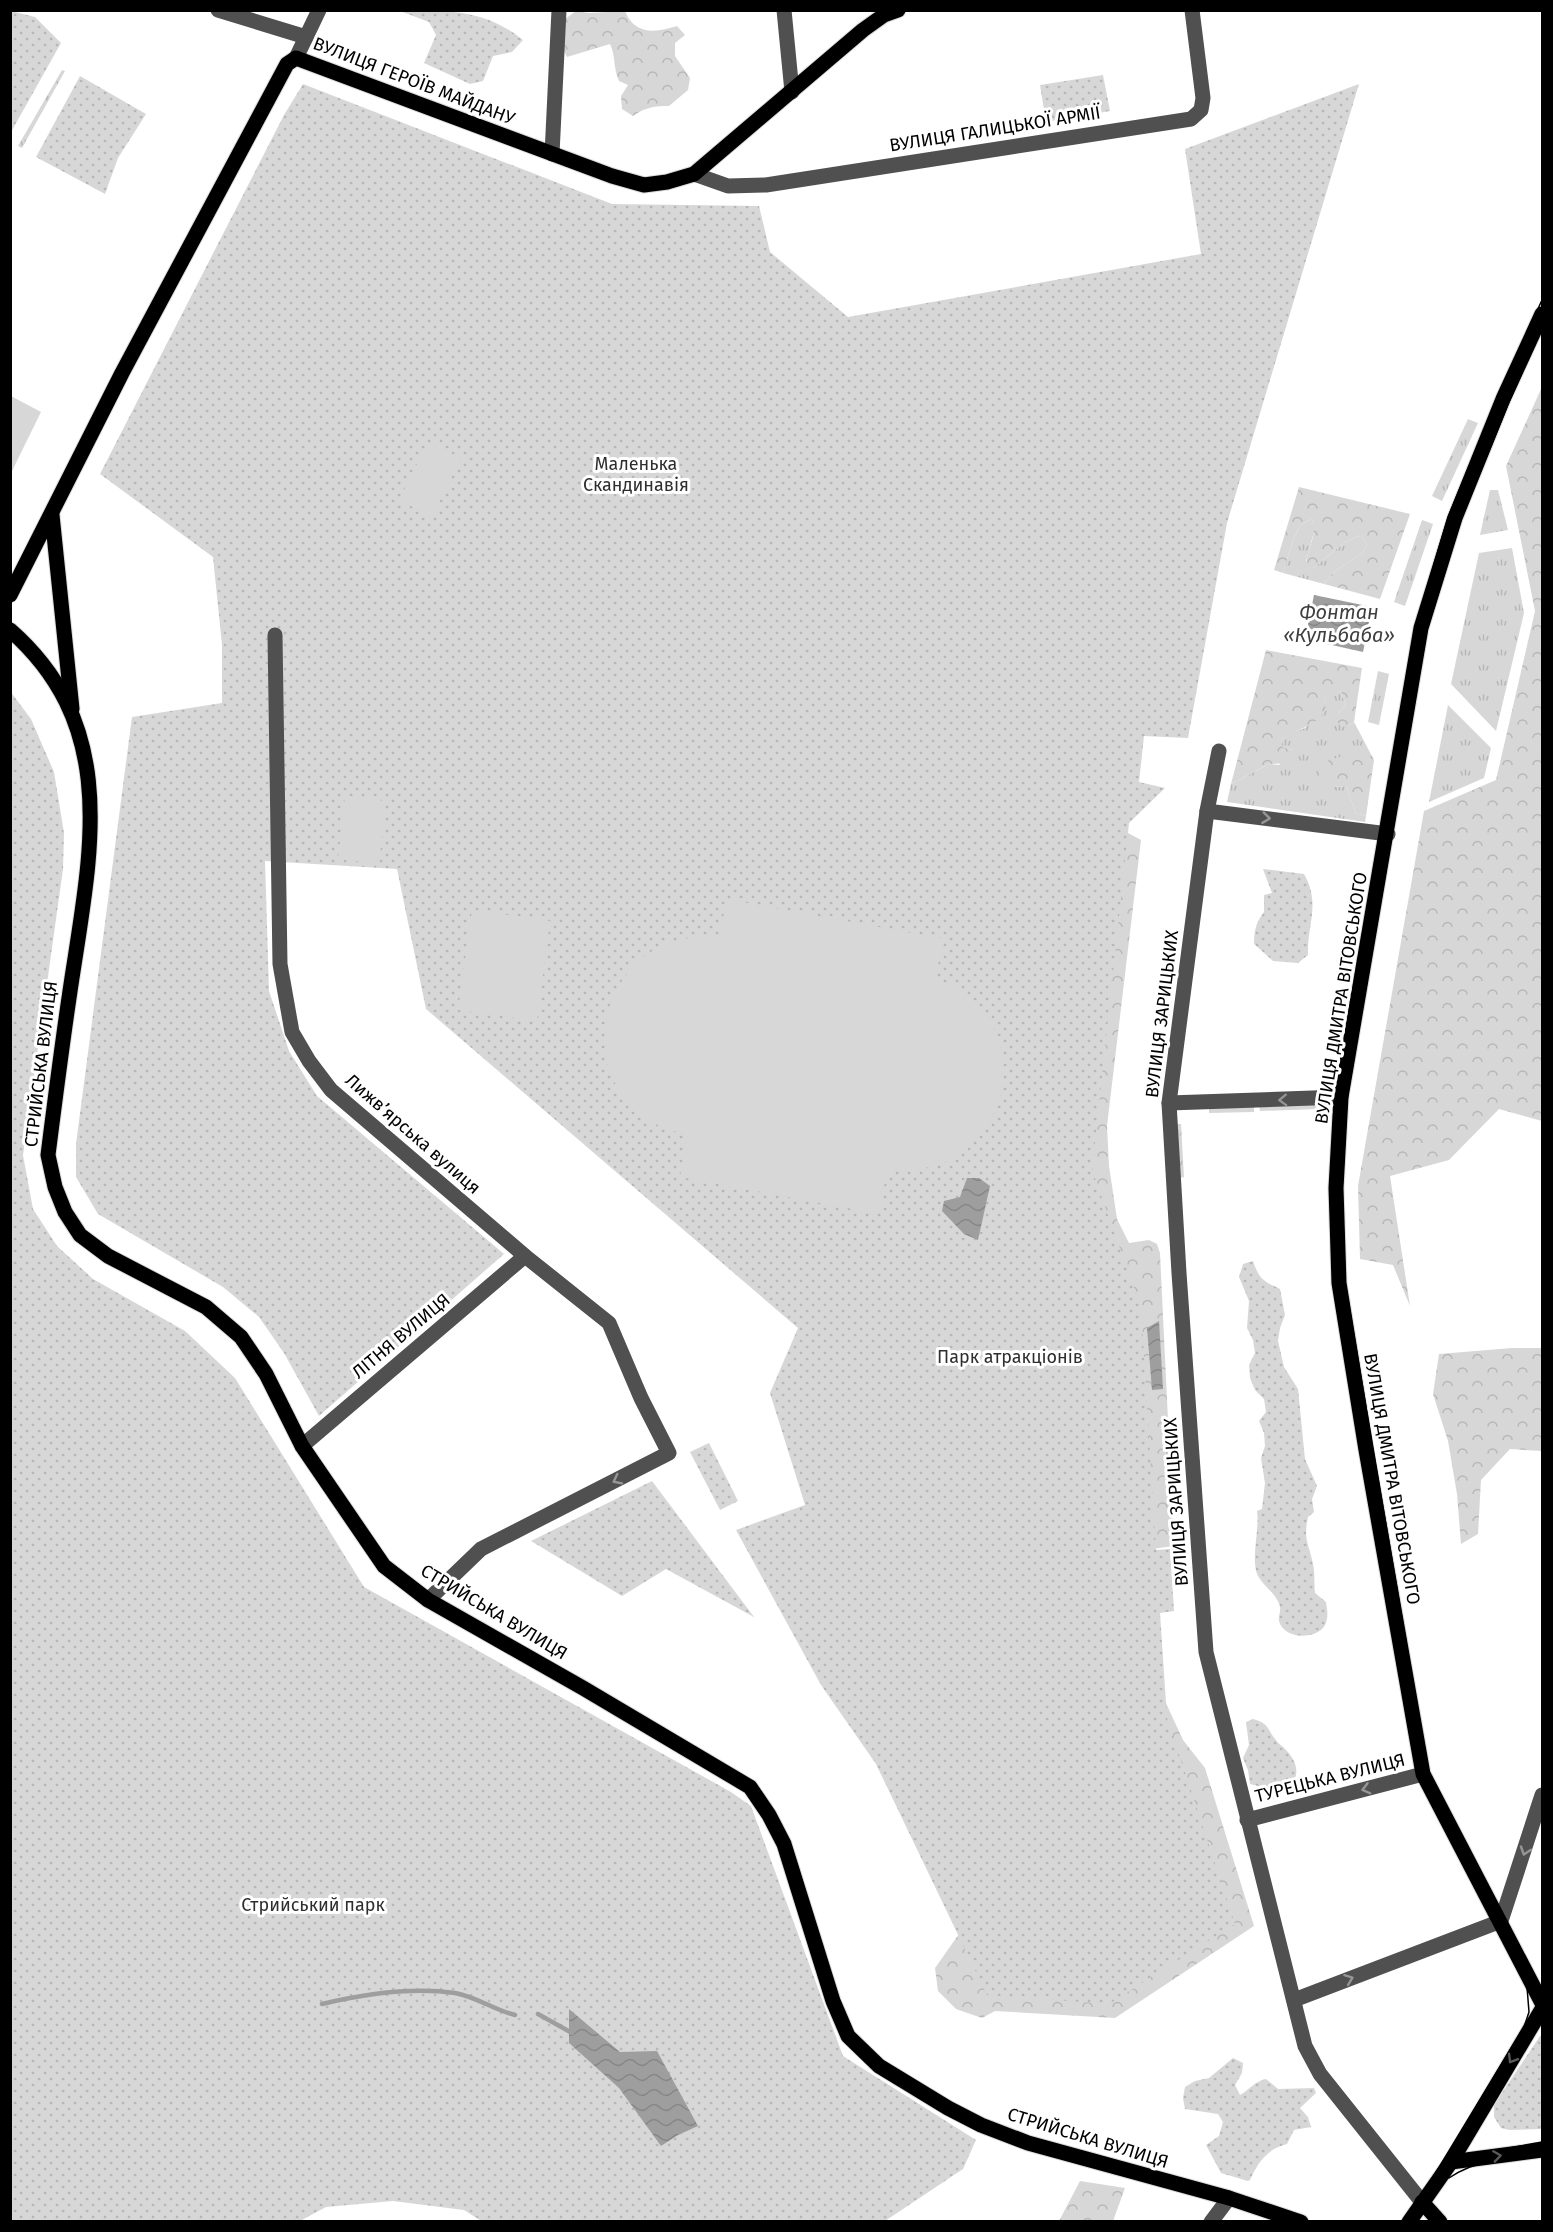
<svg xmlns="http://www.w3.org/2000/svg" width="1553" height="2232" font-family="'Fira Sans',sans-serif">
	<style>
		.grass { fill: url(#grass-tufts) }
		.forest { fill: url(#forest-crowns) }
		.park { fill: url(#park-dots) }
		.garden { fill: #d7d7d7 }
		.water { fill: url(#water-waves) }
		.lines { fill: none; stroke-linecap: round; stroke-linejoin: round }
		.stream { stroke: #9e9e9e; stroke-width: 4.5 }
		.major-casing { stroke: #dbdbdb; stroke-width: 17 }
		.minor { stroke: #505050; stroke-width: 15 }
		.major { stroke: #000; stroke-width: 15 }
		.tram { stroke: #000; stroke-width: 1.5 }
		.oneway { stroke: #969696 }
		.oneway2 { stroke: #595959 }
		.labels { text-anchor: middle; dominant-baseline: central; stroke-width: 6; stroke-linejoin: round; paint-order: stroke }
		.street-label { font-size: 18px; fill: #000; stroke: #fff }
		.park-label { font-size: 18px; fill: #2e2e2e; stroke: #fff }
		.water-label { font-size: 20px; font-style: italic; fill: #3f3f3f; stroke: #fff }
	</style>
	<defs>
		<pattern id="grass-tufts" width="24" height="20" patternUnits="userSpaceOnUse" patternTransform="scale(1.5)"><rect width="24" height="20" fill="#d7d7d7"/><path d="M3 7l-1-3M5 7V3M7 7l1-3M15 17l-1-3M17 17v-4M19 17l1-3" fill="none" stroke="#b7b7b7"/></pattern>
		<pattern id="forest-crowns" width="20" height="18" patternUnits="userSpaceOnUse" patternTransform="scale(1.5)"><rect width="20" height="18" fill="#d7d7d7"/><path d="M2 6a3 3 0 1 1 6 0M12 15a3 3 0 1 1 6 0" fill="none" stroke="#b7b7b7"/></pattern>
		<pattern id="park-dots" width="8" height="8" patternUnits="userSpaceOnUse" patternTransform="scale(1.5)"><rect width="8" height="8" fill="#d7d7d7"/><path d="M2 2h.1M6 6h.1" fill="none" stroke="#b7b7b7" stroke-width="1.8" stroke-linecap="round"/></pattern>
		<pattern id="water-waves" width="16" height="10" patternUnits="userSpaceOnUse" patternTransform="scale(1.5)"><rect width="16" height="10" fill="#9e9e9e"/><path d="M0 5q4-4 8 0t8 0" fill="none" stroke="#868686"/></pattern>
	</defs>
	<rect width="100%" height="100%" fill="#fff"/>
	<g class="grass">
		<path d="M 62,70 L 65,71 L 22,148 L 18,146 Z"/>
		<path d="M 1468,419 L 1478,423 L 1442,501 L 1432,496 Z"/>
		<path d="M 1490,490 L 1498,490 L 1508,530 L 1480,535 Z"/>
		<path d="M 1312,519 L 1315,528 L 1306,561 L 1313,568 L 1345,542 L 1361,535 L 1367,546 L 1361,554 L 1335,571 L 1324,584 L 1283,573 L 1292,543 L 1300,525 Z"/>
		<path d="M 1422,520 L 1433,524 L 1405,606 L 1394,602 Z"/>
		<path d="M 1512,548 L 1524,613 L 1496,731 L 1451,684 L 1479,553 Z"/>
		<path d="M 1378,671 L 1389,674 L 1379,725 L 1368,722 Z"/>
		<path d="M 1331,689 L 1341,692 L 1346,705 L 1338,714 L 1348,726 L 1354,722 L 1374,760 L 1348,756 L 1335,787 L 1346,786 L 1356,813 L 1366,816 L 1365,822 L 1227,802 L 1231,784 L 1269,764 L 1279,765 L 1293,750 L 1282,747 L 1282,740 L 1290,733 L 1305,728 L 1326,703 L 1325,690 Z"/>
		<path d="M 1448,705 L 1491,748 L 1484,778 L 1429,802 Z"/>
		<path d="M 1319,1103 L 1319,1109 L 1260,1111 L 1259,1105 Z"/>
		<path d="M 1254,1105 L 1254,1112 L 1209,1113 L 1209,1106 Z"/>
		<path d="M 1176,1124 L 1181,1124 L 1184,1177 L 1180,1178 Z"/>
	</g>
	<g class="forest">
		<path d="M 576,11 L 589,13 L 625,11 C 634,35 656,33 677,26 L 685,35 L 675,43 L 675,56 L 690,78 L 688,90 L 669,106 C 655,106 645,107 633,116 L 622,109 L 621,96 L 628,85 L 619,81 C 613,68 616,57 610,44 L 567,57 L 561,45 L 565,19 Z"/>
		<path d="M 1542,387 L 1542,1121 L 1499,1109 L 1449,1160 L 1390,1176 L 1410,1306 L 1393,1265 L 1360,1259 L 1358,1186 L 1424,811 L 1496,780 L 1535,611 L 1506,466 Z"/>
		<path d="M 1299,487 L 1410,514 L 1380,599 L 1324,584 L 1335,571 L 1361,554 L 1367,546 L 1361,535 L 1345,542 L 1313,568 L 1307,568 C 1304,551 1319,536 1312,519 L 1300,525 L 1292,543 L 1283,573 L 1274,570 Z"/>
		<path d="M 1266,650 L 1362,668 L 1354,722 L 1348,726 L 1341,727 L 1337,721 L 1338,714 L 1346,705 L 1341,692 L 1326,690 C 1325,696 1327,703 1325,709 C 1319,726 1294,729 1282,740 L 1282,747 L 1293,750 L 1300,755 L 1292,763 L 1269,764 L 1231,784 Z"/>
		<path d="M 1348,755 L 1374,760 L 1366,816 L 1356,813 L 1346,786 L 1335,787 L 1323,784 L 1319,769 L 1329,760 Z"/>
		<path d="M 1128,833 L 1141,840 L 1107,1126 L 1109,1166 L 1117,1219 L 1129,1243 L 1149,1240 L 1157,1244 L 1160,1253 L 1174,1546 L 1137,1551 L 1147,1662 L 1183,1740 L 1205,1768 L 1254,1926 L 1115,2018 L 995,2011 L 982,2018 L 956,2009 L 938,1991 L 935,1968 L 959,1934 L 1042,1611 L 1122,837 Z"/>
		<path d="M 1512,1348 L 1542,1348 L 1542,1451 L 1510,1449 L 1481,1480 L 1478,1534 L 1461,1544 L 1457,1494 L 1448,1441 L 1433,1394 L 1439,1354 Z"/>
		<path d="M 1080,2181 L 1125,2188 L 1113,2221 L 1059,2221 Z"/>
	</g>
	<g class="park">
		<path d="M 11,11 L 35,17 L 61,43 L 11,132 Z"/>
		<path d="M 400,11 C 447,10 485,9 523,40 L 512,52 L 493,56 L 483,81 L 470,84 L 424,63 L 436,35 L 429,22 Z"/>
		<path d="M 1103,75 L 1110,111 L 1046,122 L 1040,85 Z"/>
		<path d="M 80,76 L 146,114 L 118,158 L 105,194 L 36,157 Z"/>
		<path d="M 303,84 L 612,204 L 759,206 L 770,252 L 848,317 L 1201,254 L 1185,149 L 1359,84 L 1227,523 L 1188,738 L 1144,736 L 1139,782 L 1165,788 L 1129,823 L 1092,1170 L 1141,1307 L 1156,1550 L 1170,1549 L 1174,1611 L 1160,1613 L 1167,1718 L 1235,1924 L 1109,2004 L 987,1995 L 876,1764 L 821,1685 L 736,1530 L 805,1505 L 770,1393 L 798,1328 L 426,1009 L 397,869 L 265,861 L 269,991 L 289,1051 L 317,1096 L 504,1254 L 319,1416 L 284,1353 L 259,1317 L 223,1287 L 98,1214 L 76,1177 L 76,1144 L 132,717 L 222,703 L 222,645 L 213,557 L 100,474 L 284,115 Z"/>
		<path d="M 10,691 L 31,719 L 54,772 L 64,833 L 63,869 L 23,1155 L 33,1209 L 57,1246 L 93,1279 L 185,1331 L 235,1378 L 364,1587 L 731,1792 L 751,1806 L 843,2056 L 976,2140 L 963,2169 L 885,2221 L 483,2222 L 464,2210 L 393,2201 L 326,2207 L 300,2221 L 11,2221 Z"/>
		<path d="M 1263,869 L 1304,874 C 1321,904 1307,924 1308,955 L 1298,963 L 1273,961 L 1254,944 C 1254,931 1256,922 1264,912 L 1264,895 L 1272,893 Z"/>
		<path d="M 1253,1261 C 1259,1279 1263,1281 1280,1289 L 1285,1315 L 1280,1328 L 1278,1341 L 1284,1367 L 1298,1389 L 1305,1459 L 1317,1486 L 1312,1499 L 1314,1512 L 1308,1517 C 1303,1540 1309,1544 1313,1564 C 1315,1573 1314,1583 1315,1593 L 1326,1602 C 1327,1609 1329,1617 1325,1625 C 1317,1640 1284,1640 1279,1621 C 1278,1617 1281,1611 1280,1607 C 1277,1594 1264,1587 1258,1576 C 1250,1560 1260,1530 1257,1511 L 1262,1509 L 1265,1483 L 1261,1458 L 1265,1446 L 1264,1433 L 1259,1421 L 1266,1412 L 1264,1399 L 1255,1390 L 1250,1378 L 1249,1365 L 1255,1353 L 1253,1340 L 1247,1328 L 1249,1301 L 1239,1277 L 1243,1264 Z"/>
		<path d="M 709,1443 L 738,1501 L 720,1510 L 690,1452 Z"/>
		<path d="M 652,1481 L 754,1617 L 666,1569 L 622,1596 L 531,1541 Z"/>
		<path d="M 1253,1719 C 1270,1724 1266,1728 1276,1740 C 1278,1744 1283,1746 1286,1750 C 1305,1770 1296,1787 1274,1799 L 1258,1786 L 1250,1784 L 1248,1770 L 1243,1758 L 1249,1745 L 1246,1722 Z"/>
		<path d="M 1540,2036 L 1542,2036 L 1542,2129 L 1509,2130 L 1501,2128 L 1494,2117 L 1494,2105 Z"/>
		<path d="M 1233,2058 L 1243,2063 L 1242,2073 L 1235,2085 L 1240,2095 C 1249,2090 1255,2081 1266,2079 L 1278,2089 L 1314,2088 L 1316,2093 L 1300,2108 L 1308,2117 L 1311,2127 L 1294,2130 L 1287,2144 C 1267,2149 1258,2162 1250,2180 L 1248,2181 L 1221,2173 L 1206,2145 L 1219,2136 L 1223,2122 L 1218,2114 L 1185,2109 L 1183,2098 L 1185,2087 L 1195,2081 L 1209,2078 Z"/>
	</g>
	<g class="garden">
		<path d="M 11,396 L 41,412 L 11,473 Z"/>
		<path d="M 428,442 L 461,458 L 432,517 L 399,500 Z"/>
		<path d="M 345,796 L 386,801 L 379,864 L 338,859 Z"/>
		<path d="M 726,899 L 944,939 L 935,979 C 1021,1004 1026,1120 950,1160 C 930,1170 909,1170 887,1171 L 879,1214 L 680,1177 L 687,1135 C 674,1131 660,1128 649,1120 C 584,1078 593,985 657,948 C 677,937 698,937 720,938 Z"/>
		<path d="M 472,910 L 550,921 L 537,1021 L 458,1010 Z"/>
	</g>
	<g class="water">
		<path d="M 1314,595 L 1372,607 L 1363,652 L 1305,639 Z"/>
		<path d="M 967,1178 L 979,1178 L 990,1186 L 978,1240 L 964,1234 L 942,1211 L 944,1201 L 960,1197 Z"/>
		<path d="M 1159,1321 L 1163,1389 L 1152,1390 L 1147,1328 Z"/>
		<path d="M 569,2009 L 620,2052 L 657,2051 L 698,2126 L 678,2135 L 661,2146 L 619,2088 L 569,2043 Z"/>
	</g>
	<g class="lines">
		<g class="stream">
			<path d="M 322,2004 C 364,1994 412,1987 455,1993 C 477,1997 494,2010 515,2015"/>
			<path d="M 538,2014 L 572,2033"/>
		</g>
		<g class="major-casing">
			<g id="major">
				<path d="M 1542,314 L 1503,399 L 1455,518 L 1421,628 L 1341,1097 L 1336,1188 L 1339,1283 L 1366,1450 L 1423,1774 L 1542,2003"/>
				<path d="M 52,515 L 72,709"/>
				<path d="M 10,595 L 122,373 L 287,64 L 296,58 L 612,176 L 644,185 L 667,182 L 694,174 L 863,30 L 884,15 L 898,10"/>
				<path d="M 10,630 C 116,723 93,842 74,965 C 64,1028 56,1092 48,1155 L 55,1187 L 65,1212 L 80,1235 L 108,1256 L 206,1307 L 241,1337 L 266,1374 L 302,1446 L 384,1566 L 428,1600 L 583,1688 L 750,1787 L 769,1815 L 784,1844 L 833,2001 L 848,2036 L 879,2066 L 948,2108 L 981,2125 L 1028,2143 L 1229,2198 L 1301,2222"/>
				<path d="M 1451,2162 L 1542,2150"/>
				<path d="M 1422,2202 L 1440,2222"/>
				<path d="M 1409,2222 L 1451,2162 L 1542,2009"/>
			</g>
		</g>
		<g class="minor">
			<path d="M 218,10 L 306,37"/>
			<path d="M 784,10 L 792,92"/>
			<path d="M 296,58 L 319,10"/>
			<path d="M 552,154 L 559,10"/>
			<path d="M 694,174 L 728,186 L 766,185 L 1191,119 L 1201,110 L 1203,98 L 1192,10"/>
			<path d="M 275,635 L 280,964 L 292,1032 L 309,1061 L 331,1090 L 525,1256 L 609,1323 L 641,1398 L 669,1453 L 481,1549 L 428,1600"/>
			<path d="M 1219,751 L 1207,811 L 1169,1103 L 1179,1273 L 1206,1652 L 1305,2046 L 1320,2074 L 1422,2202"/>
			<path d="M 1207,811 L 1388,834"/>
			<path d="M 1169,1103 L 1341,1097"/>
			<path d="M 302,1446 L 525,1256"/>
			<path d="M 1247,1820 L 1423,1774"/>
			<path d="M 1294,2000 L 1501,1921 L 1542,1795"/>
			<path d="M 1211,2222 L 1229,2198"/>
		</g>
		<use href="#major" class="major"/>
		<g class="tram">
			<path d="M 1542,300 L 1498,397 L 1448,517 L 1416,626 L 1336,1098 L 1331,1188 L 1334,1284 L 1419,1776 L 1542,2012"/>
			<path d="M 1506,1920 L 1428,1772 L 1345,1283 L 1342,1190 L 1347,1098 L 1427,629 L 1461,519 L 1509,402 L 1542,328"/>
			<path d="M 1456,2159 L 1460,2157 L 1542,2142"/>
			<path d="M 1449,2178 C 1475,2160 1511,2156 1542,2154"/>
			<path d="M 1402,2222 L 1435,2174 L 1524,2027 L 1529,2012 L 1527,1987"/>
			<path d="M 1414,2222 L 1449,2175 L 1532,2036 L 1539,2017 L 1539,2002"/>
		</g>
	</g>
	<defs><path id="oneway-chevron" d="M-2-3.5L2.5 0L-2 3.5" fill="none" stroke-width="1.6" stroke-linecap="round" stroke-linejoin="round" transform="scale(1.5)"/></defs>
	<g class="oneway">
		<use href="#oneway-chevron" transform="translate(1266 818) rotate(7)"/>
		<use href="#oneway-chevron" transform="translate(1283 1100) rotate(178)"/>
		<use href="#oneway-chevron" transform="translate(617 1480) rotate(153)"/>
		<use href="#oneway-chevron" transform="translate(1366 1789) rotate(165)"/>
		<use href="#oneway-chevron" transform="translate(1525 1851) rotate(108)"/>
		<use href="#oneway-chevron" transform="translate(1349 1979) rotate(-21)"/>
	</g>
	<g class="oneway2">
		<use href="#oneway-chevron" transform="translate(1512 2059) rotate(121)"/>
		<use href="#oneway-chevron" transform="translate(1497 2156) rotate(-8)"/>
	</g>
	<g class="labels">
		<g class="street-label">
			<text transform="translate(414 81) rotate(21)">ВУЛИЦЯ ГЕРОЇВ МАЙДАНУ</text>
			<text transform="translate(995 129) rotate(-9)">ВУЛИЦЯ ГАЛИЦЬКОЇ АРМІЇ</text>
			<text transform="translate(1341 998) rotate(-81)">ВУЛИЦЯ ДМИТРА ВІТОВСЬКОГО</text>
			<text transform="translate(1162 1014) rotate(-83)">ВУЛИЦЯ ЗАРИЦЬКИХ</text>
			<text transform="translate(41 1064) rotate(-83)">СТРИЙСЬКА ВУЛИЦЯ</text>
			<text transform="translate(413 1134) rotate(41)">Лижвʼярська вулиця</text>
			<text transform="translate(401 1336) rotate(-40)">ЛІТНЯ ВУЛИЦЯ</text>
			<text transform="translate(1392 1479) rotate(80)">ВУЛИЦЯ ДМИТРА ВІТОВСЬКОГО</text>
			<text transform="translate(1176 1502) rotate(-94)">ВУЛИЦЯ ЗАРИЦЬКИХ</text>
			<text transform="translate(494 1612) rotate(31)">СТРИЙСЬКА ВУЛИЦЯ</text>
			<text transform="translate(1330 1778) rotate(-14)">ТУРЕЦЬКА ВУЛИЦЯ</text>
			<text transform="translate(1088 2138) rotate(17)">СТРИЙСЬКА ВУЛИЦЯ</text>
		</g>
		<g class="park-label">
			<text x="636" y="464">Маленька<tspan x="636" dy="21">Скандинавія</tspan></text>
			<text x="1010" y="1357">Парк атракціонів</text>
			<text x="313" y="1905">Стрийський парк</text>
		</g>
		<g class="water-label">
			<text x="1339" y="612">Фонтан<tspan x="1339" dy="23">«Кульбаба»</tspan></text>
		</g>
	</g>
	<rect width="1553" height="2232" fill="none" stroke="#000000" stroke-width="24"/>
</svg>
